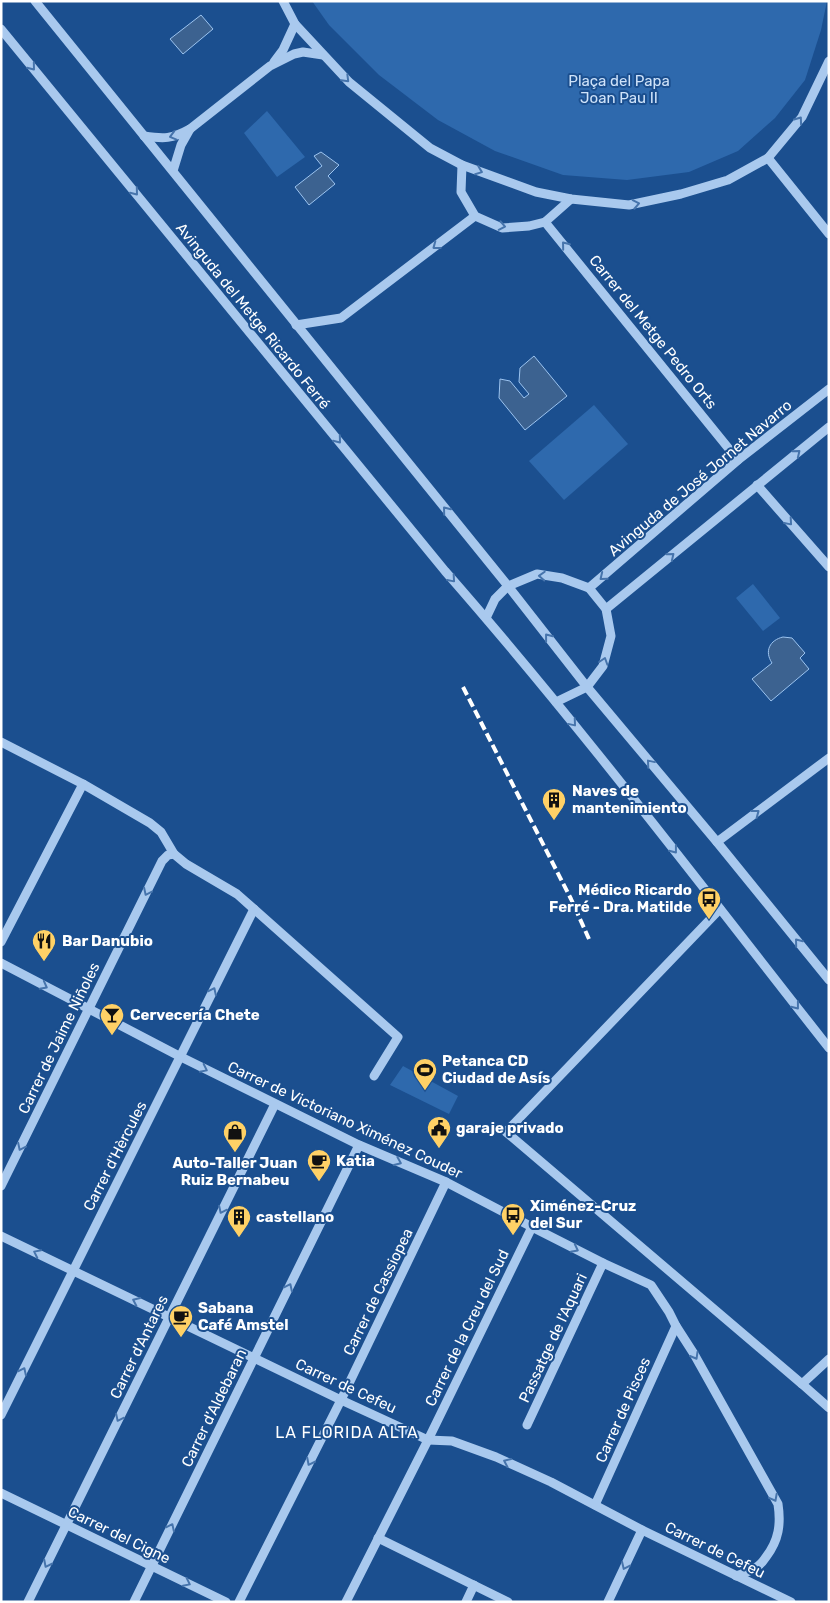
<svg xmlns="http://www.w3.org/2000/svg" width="830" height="1603" font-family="Rubik,sans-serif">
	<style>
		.green { fill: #2e69ad }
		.water { fill: #3c6290; stroke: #9cc4f0 }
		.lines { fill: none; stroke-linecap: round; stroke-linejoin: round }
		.minor { stroke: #a9c9ee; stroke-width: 9 }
		.rail { stroke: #fff; stroke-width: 4; stroke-dasharray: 9 4; stroke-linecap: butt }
		.oneway { stroke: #4674ac }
		.labels { text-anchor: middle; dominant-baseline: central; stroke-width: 4; stroke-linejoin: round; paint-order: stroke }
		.park-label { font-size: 15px; fill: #cfe3fa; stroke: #1b4f8f }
		.street-label { font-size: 15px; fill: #fff; stroke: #1b4f8f }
		.poi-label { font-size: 15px; font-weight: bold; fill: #fff; stroke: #1b4f8f; text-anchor: start }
		.neighbourhood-label { font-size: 16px; letter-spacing: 1px; fill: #fff; stroke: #1b4f8f }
	</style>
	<rect width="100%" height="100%" fill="#1b4f8f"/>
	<g class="green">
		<path d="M 312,1 L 827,1 L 821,30 L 805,80 L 775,118 L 738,151 L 689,172 L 627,180 L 563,175 L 495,151 L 438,120 L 379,75 L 329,25 Z"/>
		<path d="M 267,111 L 305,157 L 277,177 L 244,133 Z"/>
		<path d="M 594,405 L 628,444 L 564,500 L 529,461 Z"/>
		<path d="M 753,584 L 780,618 L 763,631 L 736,598 Z"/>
		<path d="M 403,1066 L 458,1096 L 449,1114 L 390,1085 Z"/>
	</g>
	<g class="water">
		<path d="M 201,15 L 213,29 L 183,54 L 170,39 Z"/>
		<path d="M 321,152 L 339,165 L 328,176 L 335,184 L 309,205 L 295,187 L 322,166 L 314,156 Z"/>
		<path d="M 534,356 L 567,396 L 525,430 L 499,398 L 500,379 L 510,381 L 524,398 L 529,394 L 519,382 L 520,368 Z"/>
		<path d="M 783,637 L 792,638 L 805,653 L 800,658 L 809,669 L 771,701 L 752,679 L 772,663 C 764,651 770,640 783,637 Z"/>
	</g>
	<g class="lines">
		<g class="minor">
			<path d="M 35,1 L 508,586 L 587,687 L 717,842 L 829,980"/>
			<path d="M 283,1 L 295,24 L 349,82 L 430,148 L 462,165 L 536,192 L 571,199 L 629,205 L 681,194 L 728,180 L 768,158 L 802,117 L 829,61"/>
			<path d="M 1,29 L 445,571 C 580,725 703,888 829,1048"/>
			<path d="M 274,62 L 283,50 L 295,24"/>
			<path d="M 190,129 L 270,66 L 294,54 L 303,52 L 323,55"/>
			<path d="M 144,136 C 164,139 172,139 190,129 L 181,145 L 173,171"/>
			<path d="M 768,158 L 829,234"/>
			<path d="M 462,165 L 461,192 L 475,216 L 502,228 L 529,226 L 545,222 L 571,199"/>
			<path d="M 545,222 L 738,460"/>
			<path d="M 296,325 L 341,318 L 475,216"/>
			<path d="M 757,485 L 829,567"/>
			<path d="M 589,588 L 738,460 L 829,389"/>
			<path d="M 606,609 L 829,427"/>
			<path d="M 486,618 L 495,599 L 508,586 L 537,574 L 562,578 L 589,588 L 606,609 L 611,636 L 603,666 L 587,687 L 556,702"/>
			<path d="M 1,742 L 83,784 L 150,823 L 161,832 L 174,854 L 186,864 L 237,894 L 398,1037 L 374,1076"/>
			<path d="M 717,842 L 829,758"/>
			<path d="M 720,909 L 506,1132 L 802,1384"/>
			<path d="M 1,942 L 83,784"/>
			<path d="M 1,963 L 181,1057 L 359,1145 L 446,1182 L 532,1227 L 603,1263 L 651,1285 L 669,1312 L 676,1326 L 694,1354 L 778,1504 C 781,1524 779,1540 766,1557 C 764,1560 761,1564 758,1566 C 752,1571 744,1573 736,1576"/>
			<path d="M 1,1186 L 162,861 L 168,855 L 174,854"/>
			<path d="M 1,1236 L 341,1400 L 428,1440 L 452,1441 L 496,1457 L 551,1482 L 642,1530 L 791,1602"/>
			<path d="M 829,1359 L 802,1384 L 829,1408"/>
			<path d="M 1,1415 C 84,1246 171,1078 254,909"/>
			<path d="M 527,1425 L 603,1263"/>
			<path d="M 1,1493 L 226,1602"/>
			<path d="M 595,1505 L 676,1326"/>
			<path d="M 378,1538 L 508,1602"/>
			<path d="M 28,1602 L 275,1104"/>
			<path d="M 134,1602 L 359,1145"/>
			<path d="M 239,1602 L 341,1400 L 446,1182"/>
			<path d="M 346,1602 L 428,1440 L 532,1227"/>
			<path d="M 466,1602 L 474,1585"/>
			<path d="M 608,1602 L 642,1530"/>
		</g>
		<path class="rail" d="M 463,687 L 571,899 L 589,939"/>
	</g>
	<defs><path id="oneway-chevron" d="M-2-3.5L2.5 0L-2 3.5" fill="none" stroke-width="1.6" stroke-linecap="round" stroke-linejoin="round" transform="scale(1.25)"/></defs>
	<g class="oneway">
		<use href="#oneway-chevron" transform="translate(32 67) rotate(51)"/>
		<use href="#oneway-chevron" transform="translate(346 79) rotate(45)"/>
		<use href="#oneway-chevron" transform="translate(799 120) rotate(-54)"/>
		<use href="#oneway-chevron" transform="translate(173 136) rotate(165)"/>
		<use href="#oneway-chevron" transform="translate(479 171) rotate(21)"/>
		<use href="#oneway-chevron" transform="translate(135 192) rotate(51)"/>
		<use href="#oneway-chevron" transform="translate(636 204) rotate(-11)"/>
		<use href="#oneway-chevron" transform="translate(502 226) rotate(11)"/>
		<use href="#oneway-chevron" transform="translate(565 245) rotate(-129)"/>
		<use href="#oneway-chevron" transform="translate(436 246) rotate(143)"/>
		<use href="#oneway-chevron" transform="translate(338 440) rotate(51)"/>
		<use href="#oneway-chevron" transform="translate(797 453) rotate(-39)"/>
		<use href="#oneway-chevron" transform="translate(446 510) rotate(-129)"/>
		<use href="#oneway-chevron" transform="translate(789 522) rotate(49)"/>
		<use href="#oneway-chevron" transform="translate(671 556) rotate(-39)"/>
		<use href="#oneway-chevron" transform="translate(542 576) rotate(-177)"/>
		<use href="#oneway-chevron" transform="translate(603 577) rotate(141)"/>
		<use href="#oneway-chevron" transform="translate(452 579) rotate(49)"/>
		<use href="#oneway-chevron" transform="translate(548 637) rotate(-128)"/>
		<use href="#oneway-chevron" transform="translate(604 661) rotate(-72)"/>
		<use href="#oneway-chevron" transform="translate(573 723) rotate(50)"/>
		<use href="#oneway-chevron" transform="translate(650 763) rotate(-130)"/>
		<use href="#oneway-chevron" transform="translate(756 813) rotate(-37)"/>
		<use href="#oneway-chevron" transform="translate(674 850) rotate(52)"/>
		<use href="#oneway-chevron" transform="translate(147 892) rotate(116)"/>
		<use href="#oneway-chevron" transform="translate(798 942) rotate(-129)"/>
		<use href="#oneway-chevron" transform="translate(44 986) rotate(28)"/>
		<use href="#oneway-chevron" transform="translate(213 991) rotate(-64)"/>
		<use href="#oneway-chevron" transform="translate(796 1006) rotate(52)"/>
		<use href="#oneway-chevron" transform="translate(204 1069) rotate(26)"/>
		<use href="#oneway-chevron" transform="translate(21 1147) rotate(116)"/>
		<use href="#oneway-chevron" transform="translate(398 1162) rotate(23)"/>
		<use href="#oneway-chevron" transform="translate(222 1210) rotate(116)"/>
		<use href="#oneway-chevron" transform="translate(575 1249) rotate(27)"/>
		<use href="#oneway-chevron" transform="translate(37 1253) rotate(-154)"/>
		<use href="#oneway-chevron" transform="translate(289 1287) rotate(-64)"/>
		<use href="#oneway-chevron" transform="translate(136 1301) rotate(-155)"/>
		<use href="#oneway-chevron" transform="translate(695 1356) rotate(60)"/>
		<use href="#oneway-chevron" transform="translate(23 1371) rotate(-64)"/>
		<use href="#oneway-chevron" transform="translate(119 1418) rotate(116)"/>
		<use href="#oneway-chevron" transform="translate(310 1462) rotate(117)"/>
		<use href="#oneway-chevron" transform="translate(507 1462) rotate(-155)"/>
		<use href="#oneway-chevron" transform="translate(774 1498) rotate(62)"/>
		<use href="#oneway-chevron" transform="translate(171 1527) rotate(-64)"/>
		<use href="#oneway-chevron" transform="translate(47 1564) rotate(117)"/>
		<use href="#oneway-chevron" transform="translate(625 1566) rotate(115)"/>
		<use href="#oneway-chevron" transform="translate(187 1583) rotate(26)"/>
	</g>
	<defs>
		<g id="building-pin" transform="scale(1.25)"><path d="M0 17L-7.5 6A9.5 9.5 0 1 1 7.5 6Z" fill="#ffd166" stroke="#1b4f8f"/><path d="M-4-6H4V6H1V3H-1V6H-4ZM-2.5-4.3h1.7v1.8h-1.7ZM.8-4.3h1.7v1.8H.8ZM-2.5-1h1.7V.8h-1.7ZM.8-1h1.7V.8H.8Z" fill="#111"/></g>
		<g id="bus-pin" transform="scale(1.25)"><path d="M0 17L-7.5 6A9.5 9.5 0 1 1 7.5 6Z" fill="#ffd166" stroke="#1b4f8f"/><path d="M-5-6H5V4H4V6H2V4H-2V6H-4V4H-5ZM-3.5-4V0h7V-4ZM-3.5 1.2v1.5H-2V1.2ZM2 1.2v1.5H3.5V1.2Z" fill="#111"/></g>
		<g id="restaurant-pin" transform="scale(1.25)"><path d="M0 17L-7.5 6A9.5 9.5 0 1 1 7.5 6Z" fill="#ffd166" stroke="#1b4f8f"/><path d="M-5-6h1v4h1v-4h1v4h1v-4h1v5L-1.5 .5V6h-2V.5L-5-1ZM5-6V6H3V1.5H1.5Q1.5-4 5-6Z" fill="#111"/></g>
		<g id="bar-pin" transform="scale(1.25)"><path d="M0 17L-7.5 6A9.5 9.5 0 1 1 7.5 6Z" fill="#ffd166" stroke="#1b4f8f"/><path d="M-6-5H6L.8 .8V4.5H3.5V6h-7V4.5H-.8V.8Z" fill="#111"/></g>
		<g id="stadium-pin" transform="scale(1.25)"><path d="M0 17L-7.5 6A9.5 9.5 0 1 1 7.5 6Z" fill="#ffd166" stroke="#1b4f8f"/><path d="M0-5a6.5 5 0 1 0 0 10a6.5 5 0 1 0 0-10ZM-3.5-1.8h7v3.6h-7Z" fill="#111"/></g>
		<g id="civic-pin" transform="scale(1.25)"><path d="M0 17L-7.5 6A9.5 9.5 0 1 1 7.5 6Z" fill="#ffd166" stroke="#1b4f8f"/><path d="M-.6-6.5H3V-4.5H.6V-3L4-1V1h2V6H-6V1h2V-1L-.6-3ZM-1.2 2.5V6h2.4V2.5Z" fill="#111"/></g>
		<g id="shop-pin" transform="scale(1.25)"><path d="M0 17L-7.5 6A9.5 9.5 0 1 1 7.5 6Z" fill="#ffd166" stroke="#1b4f8f"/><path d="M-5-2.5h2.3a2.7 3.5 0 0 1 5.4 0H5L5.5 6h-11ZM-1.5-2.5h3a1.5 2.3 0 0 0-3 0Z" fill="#111"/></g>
		<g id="cafe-pin" transform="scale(1.25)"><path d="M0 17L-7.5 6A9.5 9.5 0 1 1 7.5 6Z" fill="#ffd166" stroke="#1b4f8f"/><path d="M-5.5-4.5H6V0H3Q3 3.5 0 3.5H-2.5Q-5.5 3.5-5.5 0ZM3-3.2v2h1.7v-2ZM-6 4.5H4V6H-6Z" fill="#111"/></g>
	</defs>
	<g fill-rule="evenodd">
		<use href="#building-pin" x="554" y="800"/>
		<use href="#bus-pin" x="709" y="899"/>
		<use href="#restaurant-pin" x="44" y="941"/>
		<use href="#bar-pin" x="112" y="1015"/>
		<use href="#stadium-pin" x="425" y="1070"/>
		<use href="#civic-pin" x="439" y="1128"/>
		<use href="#shop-pin" x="235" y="1132"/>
		<use href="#cafe-pin" x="319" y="1161"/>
		<use href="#bus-pin" x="513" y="1215"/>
		<use href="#building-pin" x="239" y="1217"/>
		<use href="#cafe-pin" x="181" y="1317"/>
	</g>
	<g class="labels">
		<g class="park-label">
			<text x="619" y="81">Plaça del Papa<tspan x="619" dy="17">Joan Pau II</tspan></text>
		</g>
		<g class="street-label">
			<text transform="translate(253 316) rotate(51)">Avinguda del Metge Ricardo Ferré</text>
			<text transform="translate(653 332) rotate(51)">Carrer del Metge Pedro Orts</text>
			<text transform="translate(700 478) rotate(-40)">Avinguda de José Jornet Navarro</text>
			<text transform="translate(59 1038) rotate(-64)">Carrer de Jaime Niñoles</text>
			<text transform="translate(345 1120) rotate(25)">Carrer de Victoriano Ximénez Couder</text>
			<text transform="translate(115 1156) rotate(-63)">Carrer d'Hèrcules</text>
			<text transform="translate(378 1292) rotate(-64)">Carrer de Cassiopea</text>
			<text transform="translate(467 1328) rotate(-64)">Carrer de la Creu del Sud</text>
			<text transform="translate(553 1338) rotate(-65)">Passatge de l'Aquari</text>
			<text transform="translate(139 1347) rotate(-64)">Carrer d'Antares</text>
			<text transform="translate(346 1386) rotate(25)">Carrer de Cefeu</text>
			<text transform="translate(214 1408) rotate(-64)">Carrer d'Aldebaran</text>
			<text transform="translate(623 1410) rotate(-66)">Carrer de Pisces</text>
			<text transform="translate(119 1535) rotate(26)">Carrer del Cigne</text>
			<text transform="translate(715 1550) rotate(26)">Carrer de Cefeu</text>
		</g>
		<g class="poi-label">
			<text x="572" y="791">Naves de<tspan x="572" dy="17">mantenimiento</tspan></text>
			<text x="692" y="890" text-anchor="end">Médico Ricardo<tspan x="692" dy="17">Ferré - Dra. Matilde</tspan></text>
			<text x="62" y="941">Bar Danubio</text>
			<text x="130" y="1015">Cervecería Chete</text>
			<text x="442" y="1061">Petanca CD<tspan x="442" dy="17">Ciudad de Asís</tspan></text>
			<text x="456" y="1128">garaje privado</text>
			<text x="336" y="1161">Katia</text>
			<text x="235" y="1163" text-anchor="middle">Auto-Taller Juan<tspan x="235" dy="17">Ruiz Bernabeu</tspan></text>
			<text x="530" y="1206">Ximénez-Cruz<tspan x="530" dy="17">del Sur</tspan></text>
			<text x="256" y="1217">castellano</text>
			<text x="198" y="1308">Sabana<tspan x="198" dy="17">Café Amstel</tspan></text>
		</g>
		<g class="neighbourhood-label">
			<text x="347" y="1432">LA FLORIDA ALTA</text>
		</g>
	</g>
	<rect width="830" height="1603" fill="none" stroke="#ffffff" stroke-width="5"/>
</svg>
